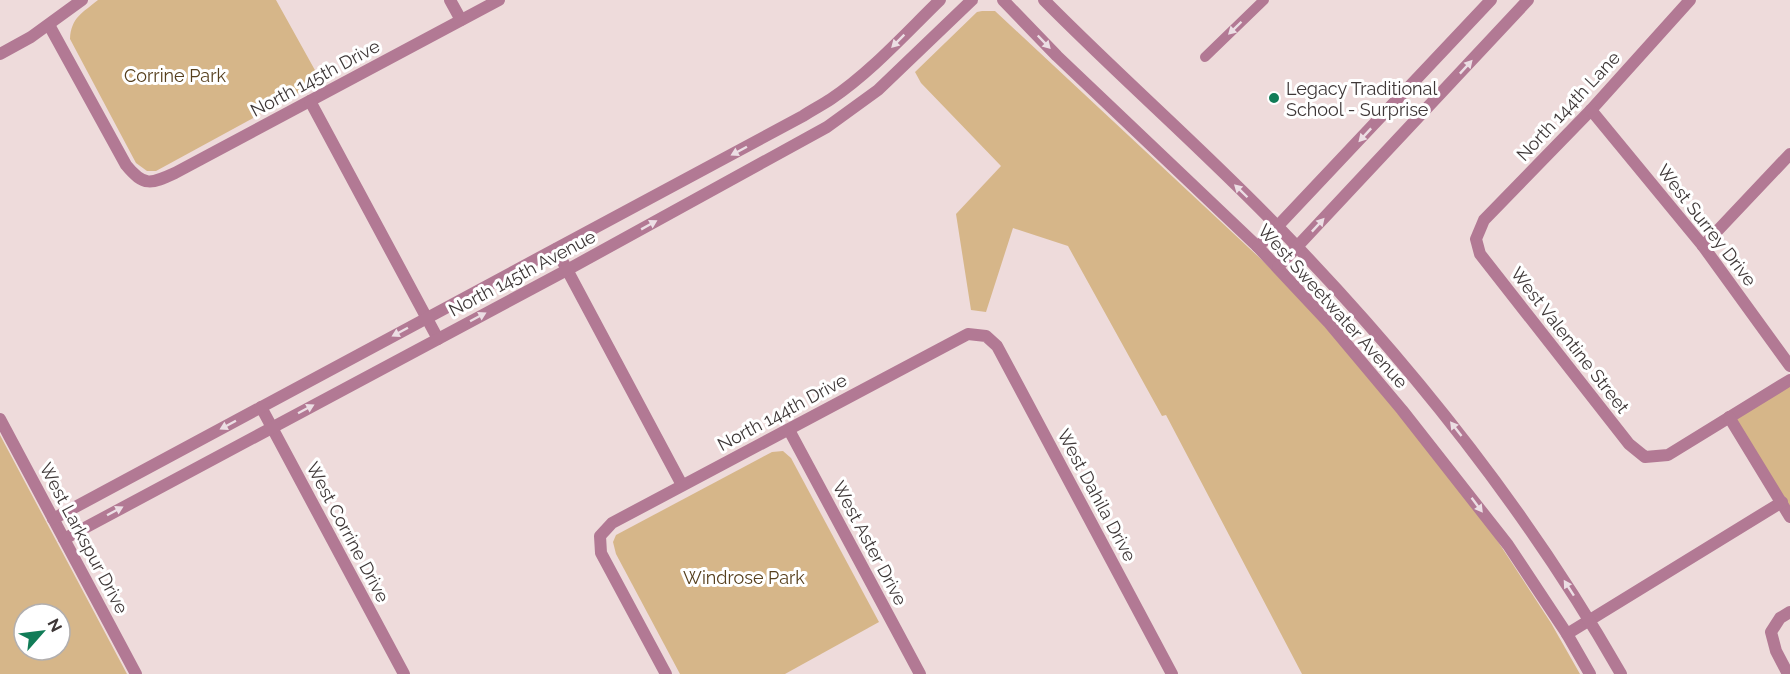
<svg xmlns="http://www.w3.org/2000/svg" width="1790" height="674" font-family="Raleway,sans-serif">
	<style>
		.green { fill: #d6b689; fill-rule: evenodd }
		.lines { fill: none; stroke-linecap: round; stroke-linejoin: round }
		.service { stroke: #b27994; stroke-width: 10 }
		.minor { stroke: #b27994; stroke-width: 12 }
		.tertiary { stroke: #b27994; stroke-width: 12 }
		.oneway { fill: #ecdee4 }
		.poi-dot { fill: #117c57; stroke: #fff; stroke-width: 2 }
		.labels { text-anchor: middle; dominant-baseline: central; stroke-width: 6; stroke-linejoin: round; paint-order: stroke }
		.park-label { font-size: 18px; fill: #563f1d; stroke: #fff }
		.street-label { font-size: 18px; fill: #3e3737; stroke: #fff }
		.poi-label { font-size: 18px; fill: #3e3737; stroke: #fff; text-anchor: start }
	</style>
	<rect width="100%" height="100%" fill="#eedbdb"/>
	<g class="green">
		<path d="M 98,0 L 276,0 L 321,81 L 156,171 L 147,171 L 136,163 L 70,39 C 71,18 82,13 98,0 Z"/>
		<path d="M 982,11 L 995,11 L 1263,261 L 1300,299 L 1376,383 L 1495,537 L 1551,623 L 1580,674 L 1302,674 L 1166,415 L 1162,416 L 1068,246 L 1013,228 L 986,312 L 971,310 L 956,214 L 1001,166 L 921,83 L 915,72 L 977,12 Z"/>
		<path d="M 1790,386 L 1790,508 L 1736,419 Z"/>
		<path d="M 0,435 L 127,674 L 0,674 ZM 24,614 L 60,614 L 60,650 L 24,650 Z"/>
		<path d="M 783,451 L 791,458 L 879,622 L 785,674 L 680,674 L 616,554 L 613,542 L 616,535 L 772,452 Z"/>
	</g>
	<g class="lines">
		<path class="service" d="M 1205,57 L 1264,0"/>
		<g class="minor">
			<path d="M 450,0 L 461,20"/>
			<path d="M 1690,0 L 1591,110 L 1484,220 L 1476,239 L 1480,254 L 1629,444 L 1645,457 L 1668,455 L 1790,380"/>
			<path d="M 49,25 L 126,165 C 144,187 151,184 175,173 L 499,0"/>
			<path d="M 0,54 L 31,37 L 82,0"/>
			<path d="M 310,101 L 438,339"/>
			<path d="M 1591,110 L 1703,246 L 1790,366"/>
			<path d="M 1703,246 L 1790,154"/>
			<path d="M 556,249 L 682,485"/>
			<path d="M 261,407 L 404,674"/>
			<path d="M 1729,417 L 1790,517"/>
			<path d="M 0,419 L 136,674"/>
			<path d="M 789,430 L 920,674"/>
			<path d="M 53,519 L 803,116 C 812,110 822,105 831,99 C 871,72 905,34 940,0"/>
			<path d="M 64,539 L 567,270 L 827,127 L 878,90 L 972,0"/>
			<path d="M 1567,634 L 1782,502"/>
			<path d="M 666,674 L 601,553 L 600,536 L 612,523 L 968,334 L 986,336 L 997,346 L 1172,674"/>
			<path d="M 1788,674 L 1776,651 L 1771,632 L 1780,618 L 1790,612"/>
		</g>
		<g class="tertiary">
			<path d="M 1003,0 L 1057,56 L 1258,247 L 1329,323 L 1402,410 L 1508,545 L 1567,634 L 1590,674"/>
			<path d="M 1044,0 C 1121,78 1205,151 1281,230 C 1412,365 1528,511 1621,674"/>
			<path d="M 1258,247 L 1491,0"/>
			<path d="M 1278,267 L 1528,0"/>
		</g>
	</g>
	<defs><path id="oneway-solid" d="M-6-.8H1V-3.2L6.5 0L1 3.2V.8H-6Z" transform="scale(1.5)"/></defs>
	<g class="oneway">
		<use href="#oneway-solid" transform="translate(1235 28) rotate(136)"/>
		<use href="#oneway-solid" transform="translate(898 41) rotate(135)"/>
		<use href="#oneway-solid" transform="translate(1044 42) rotate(46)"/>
		<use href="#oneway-solid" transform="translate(1466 67) rotate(-47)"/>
		<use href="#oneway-solid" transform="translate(1365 135) rotate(133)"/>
		<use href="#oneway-solid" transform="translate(739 151) rotate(152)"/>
		<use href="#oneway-solid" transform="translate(1241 191) rotate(-136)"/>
		<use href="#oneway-solid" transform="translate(649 225) rotate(-29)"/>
		<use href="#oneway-solid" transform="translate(1318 225) rotate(-47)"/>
		<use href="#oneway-solid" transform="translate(478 317) rotate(-28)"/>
		<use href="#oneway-solid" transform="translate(400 332) rotate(152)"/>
		<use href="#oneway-solid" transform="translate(306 409) rotate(-28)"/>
		<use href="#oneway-solid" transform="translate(228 425) rotate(152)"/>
		<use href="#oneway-solid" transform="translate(1456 429) rotate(-128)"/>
		<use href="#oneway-solid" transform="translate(1477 505) rotate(53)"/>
		<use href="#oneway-solid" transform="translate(115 511) rotate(-28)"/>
		<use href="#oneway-solid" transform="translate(1569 588) rotate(-123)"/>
	</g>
	<circle class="poi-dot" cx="1274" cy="98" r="6"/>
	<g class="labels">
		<g class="park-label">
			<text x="175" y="75">Corrine Park</text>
			<text x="744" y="577">Windrose Park</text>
		</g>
		<g class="street-label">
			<text transform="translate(315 78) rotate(-28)">North 145th Drive</text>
			<text transform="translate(1568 106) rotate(-47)">North 144th Lane</text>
			<text transform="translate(1707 225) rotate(52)">West Surrey Drive</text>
			<text transform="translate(522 273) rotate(-28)">North 145th Avenue</text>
			<text transform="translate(1333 306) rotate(48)">West Sweetwater Avenue</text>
			<text transform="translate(1570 340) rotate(52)">West Valentine Street</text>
			<text transform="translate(782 412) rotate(-28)">North 144th Drive</text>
			<text transform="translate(1097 495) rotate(62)">West Dahila Drive</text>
			<text transform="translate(348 532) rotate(62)">West Corrine Drive</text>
			<text transform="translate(84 538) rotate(62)">West Larkspur Drive</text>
			<text transform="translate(870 543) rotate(62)">West Aster Drive</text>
		</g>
		<g class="poi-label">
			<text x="1286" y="88">Legacy Traditional<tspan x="1286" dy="21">School - Surprise</tspan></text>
		</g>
	</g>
	<g transform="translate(42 632) rotate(62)"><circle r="28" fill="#ffffff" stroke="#b2afaf" stroke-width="1.5"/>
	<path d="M0-4.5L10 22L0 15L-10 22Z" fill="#117c57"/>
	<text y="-9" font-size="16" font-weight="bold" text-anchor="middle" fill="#3e3737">N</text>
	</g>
</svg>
